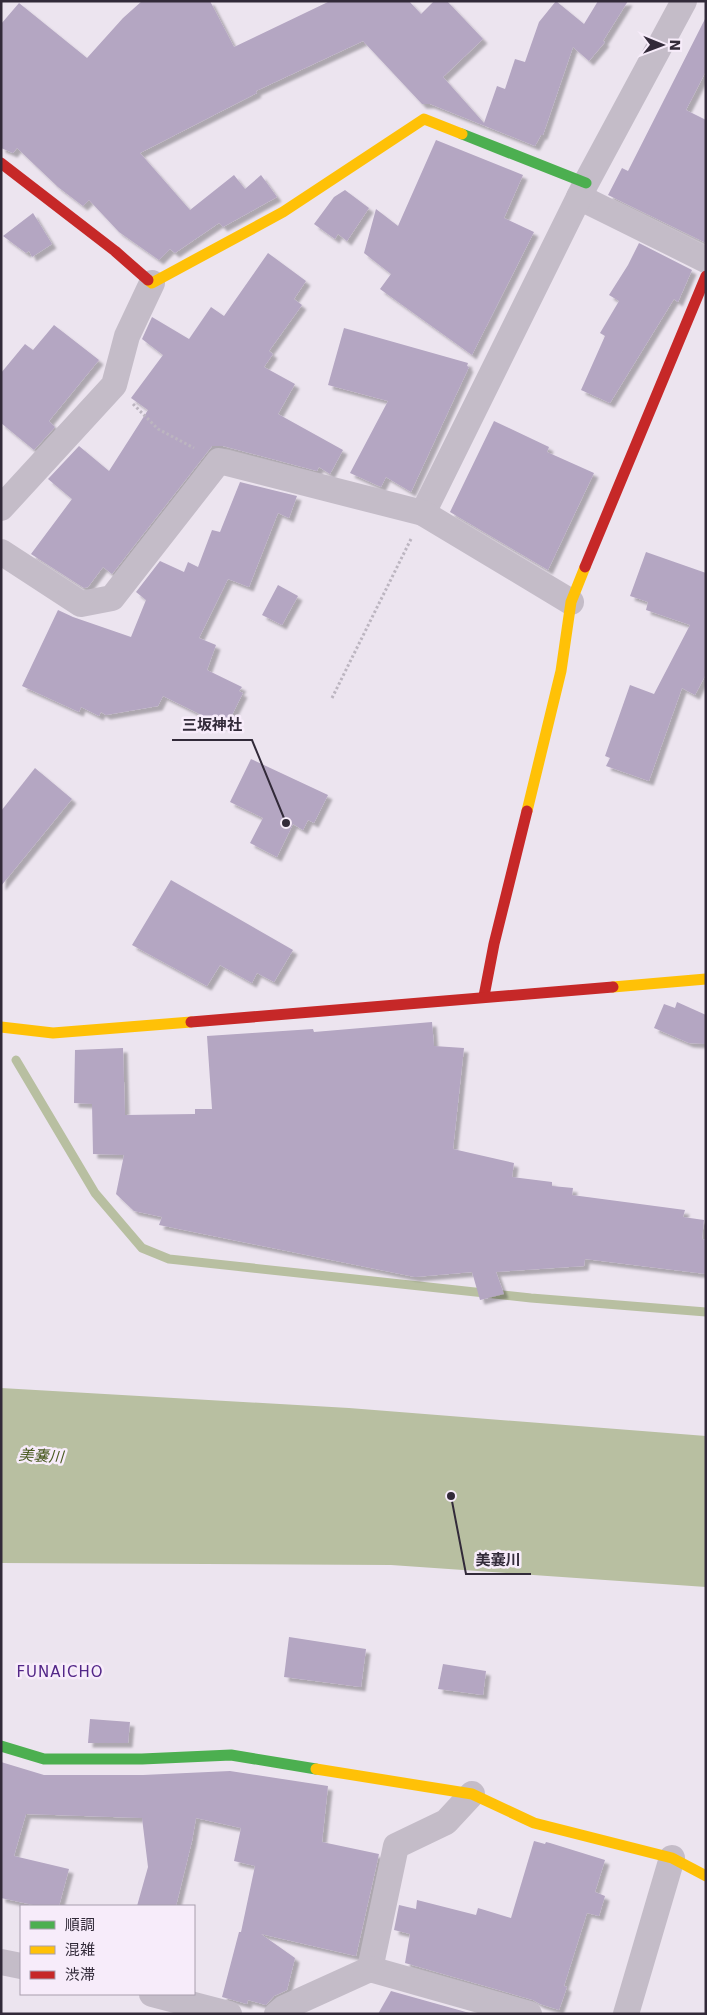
<svg xmlns="http://www.w3.org/2000/svg" width="707" height="2015" font-family="'DejaVu Sans','Noto Sans JP',sans-serif">
	<style>
		.water { fill: #b8bfa1 }
		.lines { fill: none; stroke-linecap: round; stroke-linejoin: round }
		.stream { stroke: #b8bfa1; stroke-width: 9 }
		.building { fill: #b4a6c2; filter: url(#shadow) }
		.path { stroke: #bcb5c0; stroke-width: 3; stroke-dasharray: 2.5 2.5; stroke-linecap: butt }
		.street { stroke: #c4bcc8; stroke-width: 26 }
		.fast { stroke: #4caf50; stroke-width: 11 }
		.slow { stroke: #ffc107; stroke-width: 11 }
		.jam { stroke: #c62828; stroke-width: 11 }
		.labels { text-anchor: middle; dominant-baseline: central; stroke-width: 5; stroke-linejoin: round; paint-order: stroke }
		.water-label { font-size: 15px; font-style: italic; fill: #495a20; stroke: #f7ecfa }
		.neighbourhood-label { font-size: 15px; letter-spacing: 1px; fill: #522587; stroke: #f7ecfa }
		.leader { fill: none; stroke: #322a39; stroke-width: 2 }
		.callout-dot { fill: #322a39; stroke: #f7ecfa; stroke-width: 2 }
		.callout-label { font-size: 15px; text-anchor: middle; font-weight: bold; fill: #322a39; stroke: #f7ecfa; stroke-width: 5; stroke-linejoin: round; paint-order: stroke }
	</style>
	<defs>
		<filter id="shadow"><feDropShadow dx="4.5" dy="4.5" stdDeviation="1" flood-color="#0004"/></filter>
	</defs>
	<rect width="100%" height="100%" fill="#ece4ef"/>
	<path class="water" d="M 1,1388 L 349,1408 L 706,1436 L 706,1587 L 391,1565 L 1,1563 Z"/>
	<g class="lines">
		<path class="stream" d="M 16,1060 L 95,1193 L 142,1248 L 169,1259 L 531,1298 L 706,1312"/>
	</g>
	<g class="building">
		<path d="M 142,1 L 210,1 L 234,47 L 330,1 L 409,1 L 421,14 L 434,1 L 447,1 L 483,39 L 443,77 L 484,123 L 497,86 L 505,89 L 515,59 L 525,62 L 539,22 L 556,1 L 584,24 L 598,1 L 628,1 L 603,41 L 605,42 L 589,61 L 573,47 L 543,135 L 541,135 L 535,146 L 430,104 L 422,104 L 363,41 L 256,91 L 257,93 L 140,153 L 190,210 L 234,175 L 245,189 L 261,175 L 277,197 L 223,227 L 219,223 L 175,253 L 170,249 L 159,260 L 119,232 L 89,200 L 83,206 L 58,187 L 17,148 L 13,153 L 1,148 L 1,24 L 19,3 L 87,58 L 123,18 Z"/>
		<path d="M 706,17 L 706,71 L 686,110 L 706,120 L 706,243 L 608,195 L 622,168 L 628,171 Z"/>
		<path d="M 436,140 L 523,175 L 504,218 L 534,232 L 472,355 L 380,289 L 391,274 L 364,253 L 376,209 L 398,226 Z"/>
		<path d="M 345,190 L 369,208 L 347,241 L 338,234 L 335,239 L 314,224 L 334,197 Z"/>
		<path d="M 33,213 L 52,244 L 32,257 L 29,251 L 26,253 L 3,236 Z"/>
		<path d="M 639,243 L 692,270 L 678,302 L 674,299 L 610,403 L 581,390 L 605,336 L 600,333 L 619,301 L 609,295 L 628,265 Z"/>
		<path d="M 268,253 L 306,281 L 294,299 L 302,305 L 269,351 L 273,354 L 264,367 L 295,384 L 278,414 L 343,450 L 330,474 L 319,467 L 317,471 L 223,446 L 212,446 L 112,574 L 103,567 L 88,587 L 84,588 L 31,554 L 72,499 L 48,479 L 79,446 L 109,471 L 148,410 L 131,398 L 163,355 L 142,339 L 152,317 L 189,339 L 211,307 L 224,316 Z"/>
		<path d="M 54,325 L 99,360 L 49,421 L 55,427 L 34,450 L 1,423 L 1,373 L 25,344 L 33,350 Z"/>
		<path d="M 344,328 L 468,363 L 467,366 L 469,367 L 411,492 L 386,477 L 381,487 L 350,473 L 388,401 L 328,385 Z"/>
		<path d="M 494,421 L 549,447 L 547,452 L 594,473 L 548,570 L 450,512 Z"/>
		<path d="M 240,482 L 297,496 L 289,518 L 278,513 L 249,587 L 228,579 L 199,638 L 216,645 L 207,670 L 242,687 L 239,691 L 243,693 L 226,727 L 163,696 L 158,706 L 106,715 L 101,712 L 99,716 L 81,707 L 79,712 L 22,686 L 58,610 L 73,617 L 131,637 L 146,600 L 136,592 L 160,561 L 184,572 L 188,562 L 198,567 L 212,530 L 220,532 Z"/>
		<path d="M 646,552 L 706,573 L 706,674 L 695,695 L 682,688 L 649,781 L 606,766 L 610,758 L 605,756 L 630,685 L 654,694 L 690,625 L 646,610 L 648,602 L 630,596 Z"/>
		<path d="M 278,585 L 298,596 L 282,625 L 262,615 Z"/>
		<path d="M 251,759 L 328,795 L 314,823 L 308,820 L 303,830 L 293,824 L 277,857 L 250,843 L 263,818 L 230,802 Z"/>
		<path d="M 35,768 L 72,799 L 1,886 L 1,811 Z"/>
		<path d="M 171,880 L 293,950 L 274,982 L 257,973 L 252,983 L 220,965 L 207,986 L 132,945 Z"/>
		<path d="M 677,1002 L 706,1015 L 706,1044 L 689,1043 L 654,1028 L 664,1004 L 675,1008 Z"/>
		<path d="M 432,1022 L 434,1046 L 464,1048 L 453,1149 L 514,1163 L 512,1177 L 552,1182 L 552,1186 L 573,1188 L 572,1195 L 685,1210 L 683,1217 L 704,1220 L 702,1239 L 706,1240 L 706,1274 L 585,1259 L 584,1266 L 496,1272 L 504,1294 L 480,1300 L 472,1272 L 415,1277 L 159,1225 L 162,1217 L 134,1211 L 116,1194 L 124,1155 L 93,1154 L 92,1104 L 74,1103 L 75,1050 L 123,1048 L 125,1115 L 195,1114 L 195,1109 L 212,1109 L 207,1036 L 313,1029 L 314,1032 Z"/>
		<path d="M 289,1637 L 366,1649 L 361,1687 L 284,1677 Z"/>
		<path d="M 443,1664 L 486,1671 L 483,1695 L 438,1689 Z"/>
		<path d="M 90,1719 L 130,1722 L 128,1743 L 88,1743 Z"/>
		<path d="M 1,1762 L 44,1775 L 143,1775 L 230,1771 L 328,1786 L 322,1842 L 379,1854 L 356,1956 L 261,1934 L 295,1958 L 287,1990 L 274,1996 L 266,2005 L 248,2000 L 247,2004 L 222,1997 L 239,1932 L 241,1932 L 255,1866 L 234,1861 L 241,1828 L 196,1818 L 192,1841 L 176,1906 L 137,1906 L 148,1867 L 142,1818 L 26,1814 L 14,1856 L 69,1869 L 59,1906 L 38,1906 L 1,1898 Z"/>
		<path d="M 534,1841 L 545,1844 L 546,1842 L 550,1843 L 605,1860 L 595,1892 L 605,1896 L 599,1916 L 587,1913 L 564,1986 L 567,1987 L 559,2010 L 540,2004 L 533,2000 L 405,1963 L 410,1934 L 394,1930 L 399,1905 L 416,1909 L 417,1900 L 476,1915 L 478,1908 L 511,1918 Z"/>
		<path d="M 391,1991 L 473,2014 L 378,2014 Z"/>
	</g>
	<g class="lines">
		<g class="path">
			<path d="M 133,404 L 158,429 L 194,448"/>
			<path d="M 332,698 L 411,539"/>
		</g>
		<g class="street">
			<path d="M 579,197 L 706,260"/>
			<path d="M 1,508 L 114,385 L 127,336 L 152,283"/>
			<path d="M 423,513 L 586,183 L 684,1"/>
			<path d="M 1,552 L 81,604 L 112,598 L 219,461 L 423,513 L 571,602"/>
			<path d="M 1,1962 L 21,1966"/>
			<path d="M 370,1969 L 396,1846 L 446,1822 L 472,1794"/>
			<path d="M 152,1994 L 229,2014"/>
			<path d="M 277,2014 L 284,2008 L 370,1969 L 529,2014"/>
			<path d="M 626,2014 L 672,1858"/>
		</g>
		<g class="fast">
			<path d="M 462,134 L 586,183"/>
			<path d="M 1,1746 L 44,1759 L 142,1759 L 231,1755 L 316,1769"/>
		</g>
		<g class="slow">
			<path d="M 148,280 L 152,283 L 283,212 L 424,119 L 462,134"/>
			<path d="M 527,811 L 561,671 L 571,602 L 585,567"/>
			<path d="M 613,987 L 706,979"/>
			<path d="M 1,1027 L 53,1033 L 191,1022"/>
			<path d="M 316,1769 L 472,1794 L 534,1823 L 672,1858 L 706,1876"/>
		</g>
		<g class="jam">
			<path d="M 1,163 L 115,251 L 148,280"/>
			<path d="M 585,567 L 706,276"/>
			<path d="M 484,996 L 494,944 L 527,811"/>
			<path d="M 191,1022 L 613,987"/>
		</g>
	</g>
	<g class="labels">
		<g class="water-label">
			<text transform="translate(41 1456) rotate(3)">美嚢川</text>
		</g>
		<g class="neighbourhood-label">
			<text x="60" y="1672">FUNAICHO</text>
		</g>
	</g>
	<path class="leader" d="M286 823L252 740H172M451 1496L466 1574H531"/>
	<g class="callout-dot">
		<circle cx="286" cy="823" r="5"/>
		<circle cx="451" cy="1496" r="5"/>
	</g>
	<g class="callout-label">
		<text x="212" y="730">三坂神社</text>
		<text x="498" y="1565">美嚢川</text>
	</g>
	<rect width="707" height="2015" fill="none" stroke="#322a39" stroke-width="5"/>
	<rect x="20" y="1905" width="175" height="90" fill="#f7ecfa" stroke="#a89ead"/>
	<rect x="30" y="1921" width="25" height="8" fill="#4caf50" stroke="#a89ead"/>
	<text x="65" y="1930" font-size="15" fill="#322a39">順調</text>
	<rect x="30" y="1946" width="25" height="8" fill="#ffc107" stroke="#a89ead"/>
	<text x="65" y="1955" font-size="15" fill="#322a39">混雑</text>
	<rect x="30" y="1971" width="25" height="8" fill="#c62828" stroke="#a89ead"/>
	<text x="65" y="1980" font-size="15" fill="#322a39">渋滞</text>
	<g transform="translate(662 45) rotate(91)" stroke="#f7ecfa" stroke-width="4" paint-order="stroke">
	<path d="M0-4L9 19L0 12L-9 19Z" fill="#322a39"/>
	<text y="-8" font-size="14" font-weight="bold" text-anchor="middle" fill="#322a39">N</text>
	</g>
</svg>
